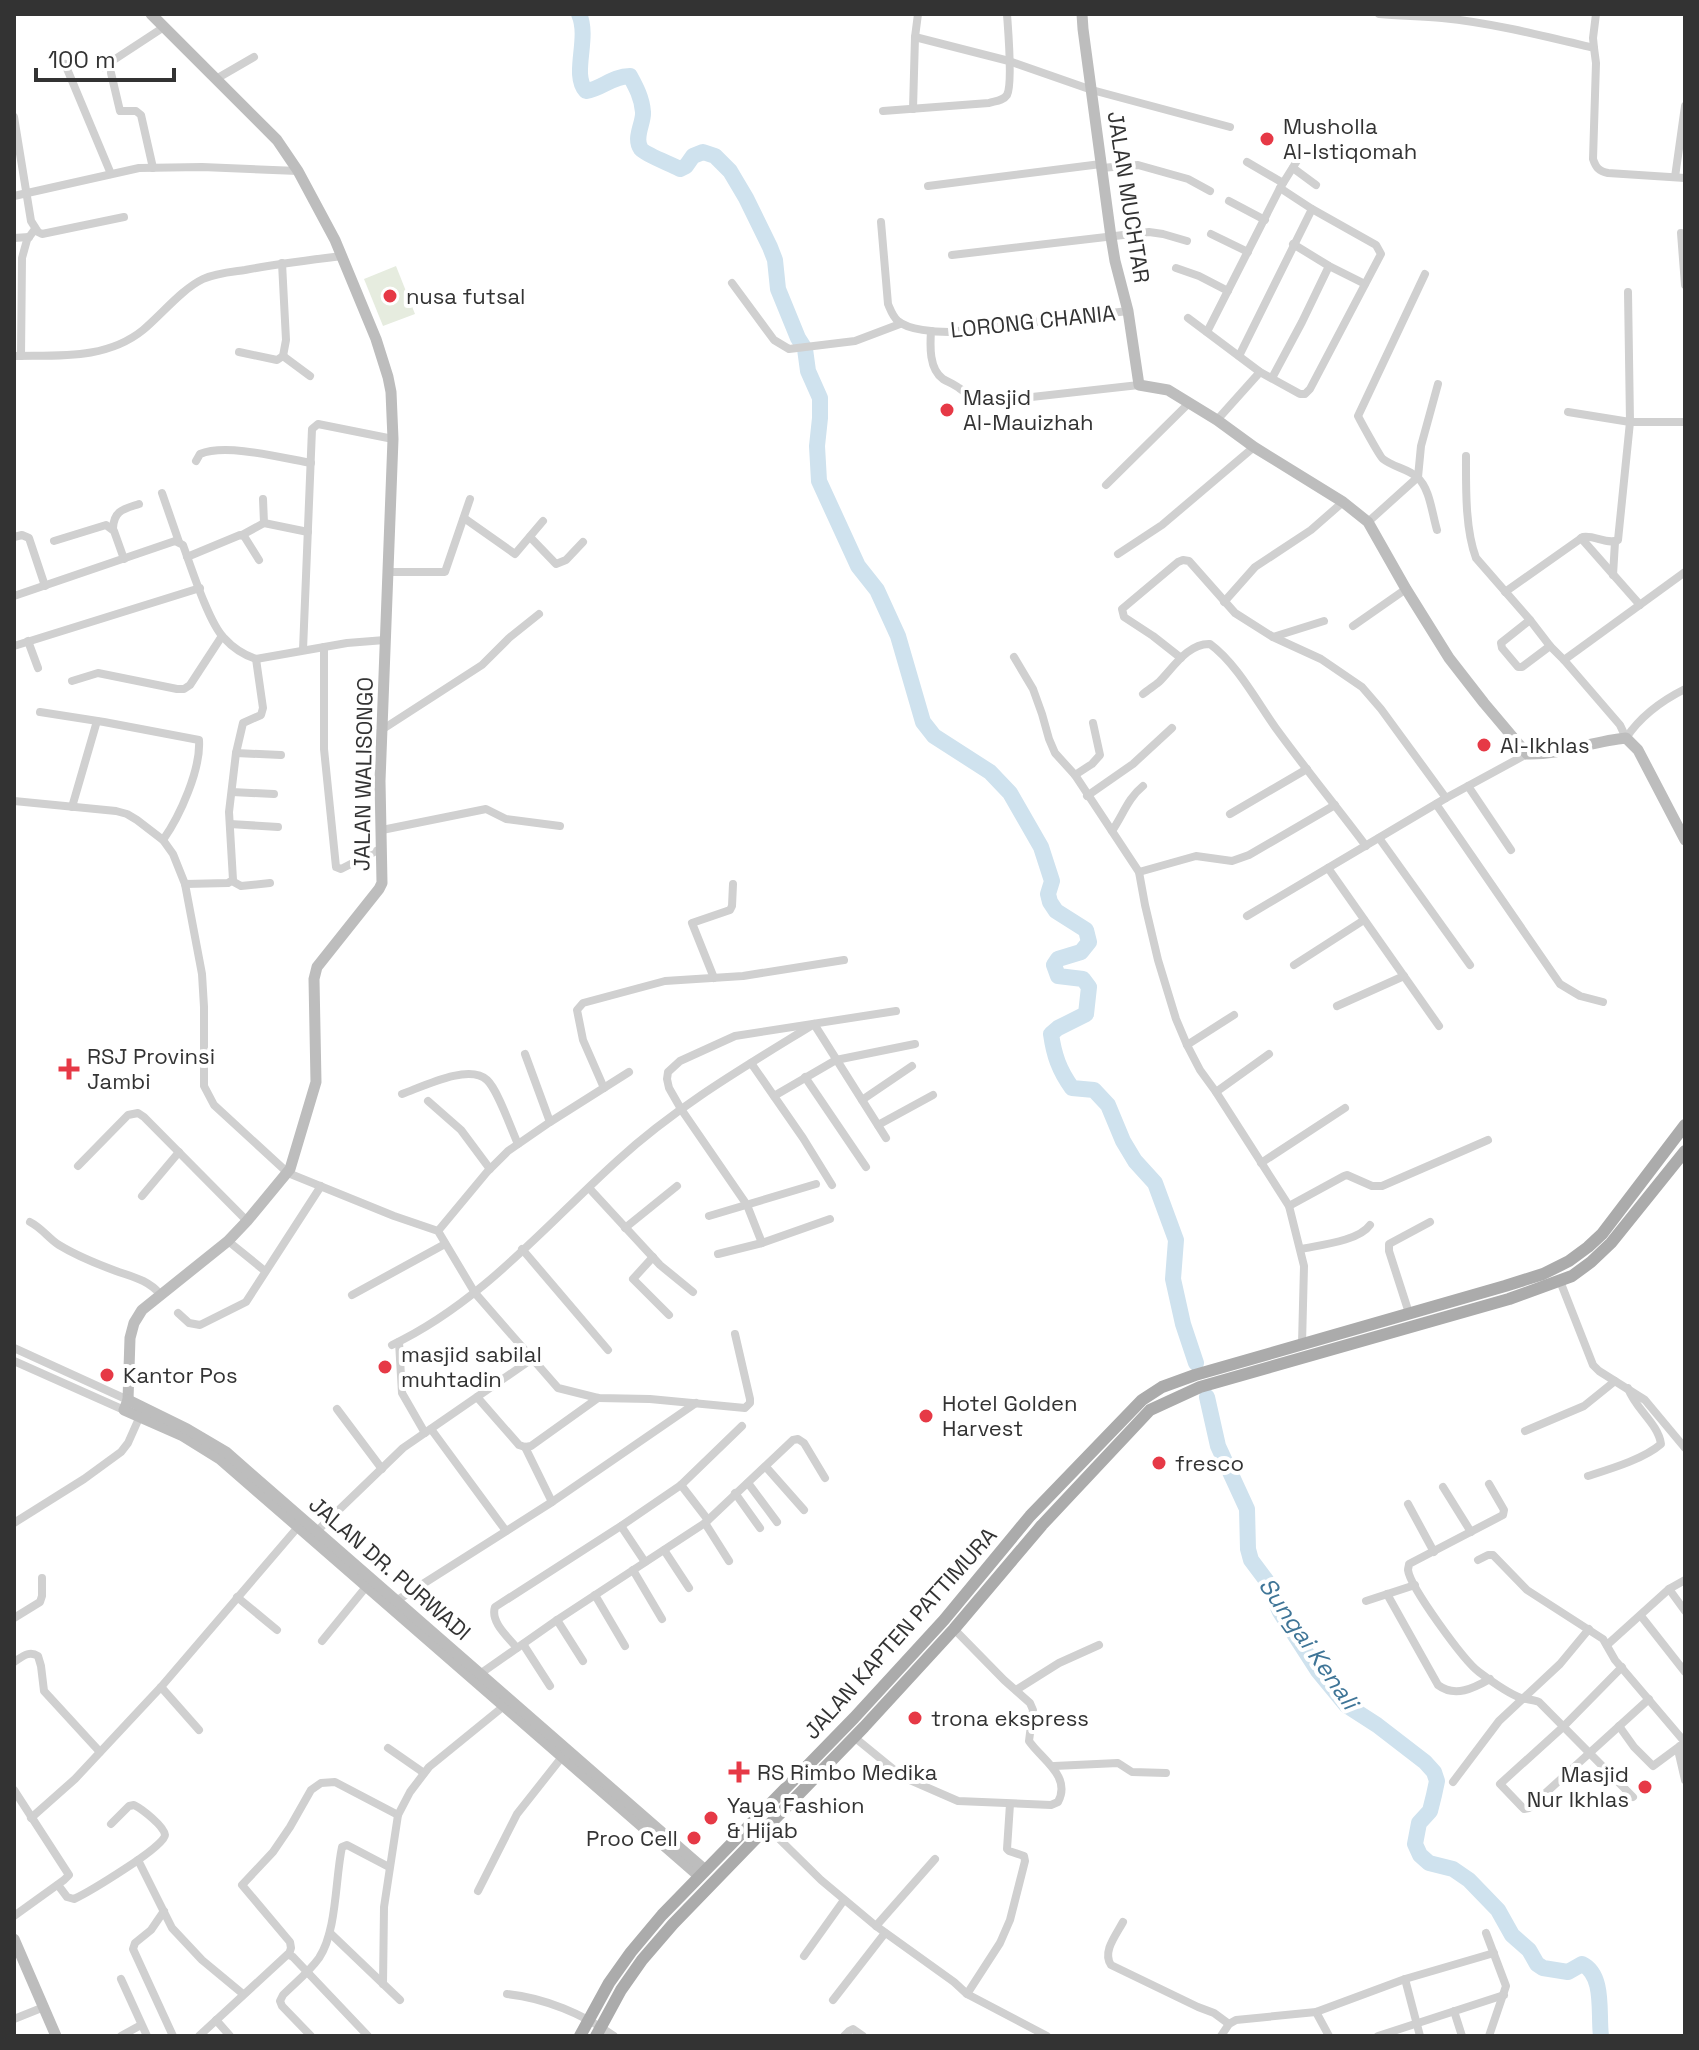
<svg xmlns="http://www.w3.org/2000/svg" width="1699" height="2050" font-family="'Space Grotesk',sans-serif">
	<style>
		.green { fill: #e6ecdf }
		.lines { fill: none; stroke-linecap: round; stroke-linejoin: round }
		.river { stroke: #cfe2ee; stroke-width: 16 }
		.street { stroke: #d0d0d0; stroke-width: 8 }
		.secondary { stroke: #bdbdbd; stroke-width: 11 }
		.primary { stroke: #ababab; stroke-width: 12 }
		.poi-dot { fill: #e63946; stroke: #fff; stroke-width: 3 }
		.labels { text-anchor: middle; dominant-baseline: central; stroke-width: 8; stroke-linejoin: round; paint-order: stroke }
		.poi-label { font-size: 22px; fill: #333; stroke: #fff; text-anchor: start }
		.street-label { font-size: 22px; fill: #333; stroke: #fff }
		.water-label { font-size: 24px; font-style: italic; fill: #3f7597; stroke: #fff }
	</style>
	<rect width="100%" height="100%" fill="#fff"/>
	<path class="green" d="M 396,266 L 415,314 L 383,326 L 364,279 Z"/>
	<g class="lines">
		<g class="river">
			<path d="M 579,14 C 590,39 571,74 586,91 C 602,89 612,76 630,76 C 636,87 642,98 643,112 C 644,123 633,138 641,149 C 646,155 671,164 680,169 L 686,166 L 693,156 L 703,152 L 715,156 L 730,171 L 746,198 L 770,247 L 775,260 L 778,289 L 798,338 L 805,349 L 808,371 L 820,398 L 820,418 L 817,446 L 819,481 L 858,566 L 877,590 L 898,636 L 923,722 L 934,736 L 990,772 L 1010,793 L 1041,847 L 1052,881 L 1048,894 L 1050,902 L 1056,911 L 1086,930 L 1089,942 L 1081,952 L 1058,959 L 1054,965 L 1058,976 L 1083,979 L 1089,987 L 1086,1014 L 1058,1028 L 1051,1034 C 1054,1055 1059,1070 1072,1088 L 1094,1090 L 1108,1105 L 1123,1141 L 1135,1161 L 1155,1183 L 1176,1240 L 1173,1279 L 1183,1324 L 1196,1363"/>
			<path d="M 1207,1397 L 1218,1446 L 1247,1509 L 1248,1549 L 1251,1560 L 1266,1580 L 1280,1612 L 1318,1671 L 1346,1705 L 1377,1725 L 1425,1762 L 1434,1772 L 1437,1781 L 1434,1795 L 1430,1811 L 1419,1823 L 1415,1844 L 1420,1855 L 1429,1863 L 1453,1869 L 1469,1880 L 1498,1910 L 1512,1935 L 1529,1950 L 1537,1964 L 1543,1968 L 1568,1972 L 1582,1964 C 1605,1975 1598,2014 1601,2036"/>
		</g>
		<g class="street">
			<path d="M 1379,14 C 1400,16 1421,16 1442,18 C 1493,23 1544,36 1594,48 L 1596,63 L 1593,159 C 1596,168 1599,171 1608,173 L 1685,178"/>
			<path d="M 915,37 L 1009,61 L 1092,90 L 1230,127"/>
			<path d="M 1594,48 L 1593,38 L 1596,14"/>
			<path d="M 65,64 L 111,174"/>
			<path d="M 103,67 L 164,27"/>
			<path d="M 111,73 L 120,111 L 136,111 L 141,115 L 153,168"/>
			<path d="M 216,79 L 254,57"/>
			<path d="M 913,109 L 915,37 L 918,14"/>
			<path d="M 883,111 L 989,103 C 995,101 1003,101 1007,95 C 1013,84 1008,29 1007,14"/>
			<path d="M 14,117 L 31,221 L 38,232 L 42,234 L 124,217"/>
			<path d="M 1247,162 L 1283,183"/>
			<path d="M 1101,168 L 1138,165 L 1188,179 L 1210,191"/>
			<path d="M 1293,168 L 1316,185"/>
			<path d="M 1675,177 L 1685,106"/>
			<path d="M 928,186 L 1101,164"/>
			<path d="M 14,196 L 139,168 L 202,167 L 298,171"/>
			<path d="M 1229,201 L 1265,220"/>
			<path d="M 881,222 L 888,304 C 891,311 893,317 898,321 C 908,330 936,332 949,332 L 1128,311"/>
			<path d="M 1681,233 L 1685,285"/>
			<path d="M 1211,234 L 1248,252"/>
			<path d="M 14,238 L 29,237"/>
			<path d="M 1293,244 L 1329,266 L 1365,284"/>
			<path d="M 952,255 L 1149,232 L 1163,234 L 1187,241"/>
			<path d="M 1176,268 L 1199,276 L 1228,291"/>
			<path d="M 1425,274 L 1358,416 C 1360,420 1380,457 1383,459 C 1393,467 1408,469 1417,477 C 1430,488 1432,514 1437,530"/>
			<path d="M 732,283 L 774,340 L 789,349 L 855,341 L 900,324"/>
			<path d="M 1188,318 L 1260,372 L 1300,394 L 1305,394 L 1310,389 L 1381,254 L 1376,245 L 1312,209 L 1280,188"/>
			<path d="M 931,331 C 930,346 929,369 943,379 C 948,382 954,384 959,388 C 967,393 971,399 979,403 L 1139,385"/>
			<path d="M 1207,332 L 1280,188 L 1300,156"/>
			<path d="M 239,352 L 277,360 L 283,356 L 286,340 L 282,263"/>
			<path d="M 14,356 C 58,355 106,360 143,330 C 162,314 182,289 203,279 C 216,273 231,272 245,270 C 277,264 309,260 342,256"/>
			<path d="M 21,356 L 22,258 L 27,240 L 35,229"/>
			<path d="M 283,356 L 310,376"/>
			<path d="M 1239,356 L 1312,209"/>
			<path d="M 1272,378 L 1302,322 L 1329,266"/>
			<path d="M 1568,412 L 1630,422 L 1685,422"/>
			<path d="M 1217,420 L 1260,372"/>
			<path d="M 1466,456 C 1466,487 1465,529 1476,558 L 1530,620 L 1550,646 L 1564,660 L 1620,725 L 1626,738"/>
			<path d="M 196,461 L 200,454 C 226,443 283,458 311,463"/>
			<path d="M 1106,485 L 1189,403"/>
			<path d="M 162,493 L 179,542"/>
			<path d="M 263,499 L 264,523 L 308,532"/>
			<path d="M 464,518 L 515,554 L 543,521"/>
			<path d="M 1368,522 L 1418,477 L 1421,446 L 1438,384"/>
			<path d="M 113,528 C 114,510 124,509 139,504"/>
			<path d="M 242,535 L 264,523"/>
			<path d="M 14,537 L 22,535 L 29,538 L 45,586"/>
			<path d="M 530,537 L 556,564 L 566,560 L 583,542"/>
			<path d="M 1581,538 L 1640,605"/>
			<path d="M 54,541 L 106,525 L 114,531 L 124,559"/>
			<path d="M 1118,554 L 1162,525 L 1254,447"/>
			<path d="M 187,557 L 240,535 L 244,536 L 259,560"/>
			<path d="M 388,572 L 445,572 L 470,499"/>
			<path d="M 1613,575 L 1615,542"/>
			<path d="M 1505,592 L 1583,537 C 1595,535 1607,545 1618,540 L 1630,422 L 1628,292"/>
			<path d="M 14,596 L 175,541 L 183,545 C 191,567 209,623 224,638 C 233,648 244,655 256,659 L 347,643 L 385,640"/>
			<path d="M 1224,602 L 1255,567 L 1311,530 L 1343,502"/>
			<path d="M 1530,620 L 1501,643 L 1502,648 L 1518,667 L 1522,667 L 1550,646"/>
			<path d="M 1353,626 L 1406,589"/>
			<path d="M 1273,637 L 1324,621"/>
			<path d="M 28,641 L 38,668"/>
			<path d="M 14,646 L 200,588"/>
			<path d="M 324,647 L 324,749 L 336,867 L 341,869 L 382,848"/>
			<path d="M 303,650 L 312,429 L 318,424 L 393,439"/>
			<path d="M 1014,657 L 1033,689 L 1042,714 L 1049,739 L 1055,753 L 1075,775 L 1139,872 L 1145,905 L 1158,960 L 1176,1019 L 1187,1045 L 1200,1070 L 1216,1092 L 1289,1206 L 1304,1266 L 1302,1344"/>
			<path d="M 1181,658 L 1153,636 L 1124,617 L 1122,609 L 1178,562 L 1183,560 L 1189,561 L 1235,613 L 1273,637 L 1321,659 L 1362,687 L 1381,709 L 1446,798"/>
			<path d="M 1564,660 L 1685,572"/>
			<path d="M 72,681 L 98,673 L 177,689 L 184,689 L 190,685 L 222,636"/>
			<path d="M 1143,694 C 1148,690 1154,686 1159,682 C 1173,668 1188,643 1210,644 C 1236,663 1256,700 1275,727 C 1304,767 1336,806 1366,846"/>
			<path d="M 40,712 L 104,722 L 199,740 C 201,769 180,816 163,840"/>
			<path d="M 383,729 L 482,665 L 509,638 L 539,614"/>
			<path d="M 1626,738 C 1640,717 1663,700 1685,689"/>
			<path d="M 236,753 L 281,755"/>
			<path d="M 1075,775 L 1092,764 L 1100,755 L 1093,723"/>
			<path d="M 1468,786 L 1511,850"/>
			<path d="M 232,792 L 274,794"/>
			<path d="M 1087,796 L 1133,764 L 1172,728"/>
			<path d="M 14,801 L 116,811 L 127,814 L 137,820 L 163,840 L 173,854 L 185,884 L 202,974 L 204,1007 L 204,1086 L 214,1105 L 288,1173 L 394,1216 L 438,1231 L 475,1293 L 558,1388 L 598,1398 L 650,1399 L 745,1408 L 750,1403 L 750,1399 L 735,1334"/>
			<path d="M 1436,804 L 1560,984 L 1580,996 L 1603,1002"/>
			<path d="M 72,807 L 97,721"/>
			<path d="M 1230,814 L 1307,769"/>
			<path d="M 230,824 L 278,827"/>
			<path d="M 382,830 L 486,809 L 506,819 L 560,826"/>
			<path d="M 1112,831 C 1123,815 1128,798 1143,786"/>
			<path d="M 1379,838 L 1470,965"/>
			<path d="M 1328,868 L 1439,1026"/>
			<path d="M 1139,872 L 1196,856 L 1232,861 L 1249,855 L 1335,805"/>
			<path d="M 232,881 L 241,886 L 270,883"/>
			<path d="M 185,884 L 228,883 L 233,880 L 229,812 L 236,753 L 243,723 L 261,715 L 263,708 L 256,659"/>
			<path d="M 1247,916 L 1446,798 L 1527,754"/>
			<path d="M 1294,965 L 1364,920"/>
			<path d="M 714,978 L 692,923 L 730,910 L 732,906 L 733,884"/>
			<path d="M 1337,1006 L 1404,976"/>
			<path d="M 1187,1045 L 1234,1015"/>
			<path d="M 525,1054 L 550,1122"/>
			<path d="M 751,1063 L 803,1138 L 832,1185"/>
			<path d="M 805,1077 L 866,1167"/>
			<path d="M 604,1088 L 583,1040 L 577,1010 L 583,1003 L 665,981 L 743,976 L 844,960"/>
			<path d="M 1216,1092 L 1269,1054"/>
			<path d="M 402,1094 C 422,1087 469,1063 487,1080 C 498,1090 511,1129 518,1144"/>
			<path d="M 774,1096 L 836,1060 L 915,1044"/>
			<path d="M 862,1100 L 912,1066"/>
			<path d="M 428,1101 L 461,1130 L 490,1169"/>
			<path d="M 878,1125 L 933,1095"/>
			<path d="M 1261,1163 L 1345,1108"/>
			<path d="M 78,1166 L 128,1115 L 138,1113 L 144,1117 L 247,1221"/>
			<path d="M 589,1188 L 660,1265 L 693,1292"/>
			<path d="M 142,1196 L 179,1152"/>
			<path d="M 1289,1206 L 1344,1176 L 1347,1175 L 1372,1186 L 1382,1186 L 1488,1140"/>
			<path d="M 709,1216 L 816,1184"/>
			<path d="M 30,1222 C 42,1228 49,1239 59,1245 C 77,1256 97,1264 116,1271 C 133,1277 148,1280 160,1294"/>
			<path d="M 625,1228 L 677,1186"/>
			<path d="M 438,1231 L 487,1172 L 508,1151 L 550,1122 L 629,1072"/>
			<path d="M 228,1241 L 265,1271"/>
			<path d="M 762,1243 L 747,1205 L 681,1109 L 669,1088 L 667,1079 L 668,1072 L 680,1061 L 735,1036 L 896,1011"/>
			<path d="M 522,1249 L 608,1350"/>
			<path d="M 1301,1249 C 1320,1245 1359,1241 1370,1225"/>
			<path d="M 718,1254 L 762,1243 L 830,1219"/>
			<path d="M 653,1257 L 633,1279 L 669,1315"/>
			<path d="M 1560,1281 L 1593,1365 L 1599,1371 L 1645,1400 L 1685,1448"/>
			<path d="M 352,1295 L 445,1244"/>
			<path d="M 178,1313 L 189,1323 L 200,1325 L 246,1302 L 321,1186"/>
			<path d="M 1409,1313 L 1389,1251 L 1389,1244 L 1430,1222"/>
			<path d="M 399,1342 L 402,1393 L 425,1433"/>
			<path d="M 392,1345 C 481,1303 546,1225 618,1160 C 677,1106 746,1066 814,1024 L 886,1138"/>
			<path d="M 14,1348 L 128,1400"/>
			<path d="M 14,1361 L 124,1410"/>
			<path d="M 477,1397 L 519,1445 L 525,1447 L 531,1446 L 598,1398"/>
			<path d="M 337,1409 L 382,1469"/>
			<path d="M 431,1429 L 506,1531"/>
			<path d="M 1525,1431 L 1584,1406 L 1615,1381"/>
			<path d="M 525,1447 L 552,1502"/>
			<path d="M 766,1467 L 804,1510"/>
			<path d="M 1588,1476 C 1610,1469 1644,1459 1661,1444 C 1658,1423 1635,1409 1628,1388"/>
			<path d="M 748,1483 L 777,1522"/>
			<path d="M 1489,1484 L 1504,1510 L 1503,1515 L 1409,1564 C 1409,1566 1408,1568 1408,1570 C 1410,1587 1464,1661 1479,1672 C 1491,1681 1507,1693 1521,1698 C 1527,1700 1533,1699 1539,1702 L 1633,1797"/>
			<path d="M 681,1485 L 708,1520"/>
			<path d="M 1443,1487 L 1471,1532"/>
			<path d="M 735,1493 L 760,1528"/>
			<path d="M 1408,1504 L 1434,1552"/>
			<path d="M 14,1523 L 84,1479 L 121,1452 L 128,1443 L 140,1416"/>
			<path d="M 705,1523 L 729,1561"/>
			<path d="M 621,1526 L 645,1562"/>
			<path d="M 317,1531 L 403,1448 L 532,1359"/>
			<path d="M 664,1550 L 689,1588"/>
			<path d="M 1478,1560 L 1488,1555 L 1493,1555 L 1527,1590 L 1603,1639 L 1615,1660 L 1683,1740"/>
			<path d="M 633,1570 L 662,1619"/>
			<path d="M 1669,1589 L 1685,1611"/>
			<path d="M 1387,1594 L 1438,1685 C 1455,1698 1474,1688 1490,1679"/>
			<path d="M 595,1595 L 625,1646"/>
			<path d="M 237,1597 L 277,1630"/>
			<path d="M 396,1601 L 552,1502 L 696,1403"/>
			<path d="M 1366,1601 L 1415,1585"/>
			<path d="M 1641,1616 L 1685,1672"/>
			<path d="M 14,1618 L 40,1602 L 42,1596 L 42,1578"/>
			<path d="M 557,1620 L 583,1661"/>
			<path d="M 322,1641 L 366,1587"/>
			<path d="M 523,1644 L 550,1686"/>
			<path d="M 1607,1645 L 1669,1589 L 1685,1580"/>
			<path d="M 517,1648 C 508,1637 490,1622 495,1607 L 621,1526 L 681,1485 L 742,1426"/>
			<path d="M 14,1662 C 22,1657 29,1650 38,1656 L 41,1666 L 44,1691 L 100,1752"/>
			<path d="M 1622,1667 L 1563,1727 L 1500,1784 L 1522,1807 L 1524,1809 L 1529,1808 L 1649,1699"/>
			<path d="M 477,1676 L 557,1620 L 705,1523 L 793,1440 L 798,1439 L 804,1443 L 825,1478"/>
			<path d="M 161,1687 L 199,1730"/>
			<path d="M 1016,1690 L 1059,1663 L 1099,1645"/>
			<path d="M 1619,1726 L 1634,1747 L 1653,1766 L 1680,1746"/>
			<path d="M 854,1737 L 903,1777 L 958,1801 L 1051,1805 L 1058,1802 C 1072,1776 1041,1759 1029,1741 L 1033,1710 L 1030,1703 L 1004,1680 L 954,1629"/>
			<path d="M 1680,1746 L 1679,1754 L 1685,1780"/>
			<path d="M 388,1748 L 424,1773"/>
			<path d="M 1054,1766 L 1118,1763 L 1132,1772 L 1166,1773"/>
			<path d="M 1453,1782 L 1499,1721 L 1560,1664 L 1589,1629"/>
			<path d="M 14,1790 L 69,1875 L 64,1880 L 14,1916"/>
			<path d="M 31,1818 L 75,1779 L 161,1687 L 298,1527"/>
			<path d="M 767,1827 L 821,1880 L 876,1926 L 954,1982 L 967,1994 L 1047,2036"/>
			<path d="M 138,1860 L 172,1928 L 202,1960 L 243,1994"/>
			<path d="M 58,1885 L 67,1897 L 74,1899 C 87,1893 166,1846 165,1835 C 164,1826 142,1809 134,1805 L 129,1806 L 111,1824"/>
			<path d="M 478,1891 L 517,1814 L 562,1757"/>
			<path d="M 164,1911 L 151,1930 L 135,1943 L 133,1949 L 173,2036"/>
			<path d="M 1123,1922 C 1116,1935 1102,1952 1111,1965 L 1198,2007 L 1214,2013 L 1229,2024"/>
			<path d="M 876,1926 L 935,1859"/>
			<path d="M 330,1933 L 400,2000"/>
			<path d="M 1486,1933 L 1506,1986 L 1489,2036"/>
			<path d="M 289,1954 L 291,1948 L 290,1942 L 242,1885 L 273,1852 L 290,1827 L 311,1790 L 321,1783 L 335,1782 L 398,1815"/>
			<path d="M 804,1956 L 844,1900"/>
			<path d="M 121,1979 L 147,2036"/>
			<path d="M 1405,1979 L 1420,2036"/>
			<path d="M 383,1984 L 384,1907 L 398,1815 L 410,1792 L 429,1767 L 504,1706"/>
			<path d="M 507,1994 C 545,1998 583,2014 614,2036"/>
			<path d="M 967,1994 L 1000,1943 L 1010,1920 L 1025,1861 L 1024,1856 L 1009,1851 L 1007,1849 L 1010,1804"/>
			<path d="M 833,2000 L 885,1933"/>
			<path d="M 1454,2011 L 1462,2036"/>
			<path d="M 1316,2012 L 1329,2036"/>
			<path d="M 14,2019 L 44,2007"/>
			<path d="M 216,2020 L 230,2036"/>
			<path d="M 121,2036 L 141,2025"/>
			<path d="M 199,2036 L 288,1954 L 293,1957 L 368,2036"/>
			<path d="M 311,2036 L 282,2006 L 280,2001 L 283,1995 C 295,1983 309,1972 319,1958 C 337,1931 335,1880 342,1847 L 347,1845 L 389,1867"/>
			<path d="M 844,2036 L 849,2031 L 853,2029 L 863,2036"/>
			<path d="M 1221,2036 L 1229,2024 L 1236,2020 L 1316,2012 L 1405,1979 L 1494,1953"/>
			<path d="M 1378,2036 L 1504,1995"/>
		</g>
		<g class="secondary">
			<path d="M 151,14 L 277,140 L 298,171 L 335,240 L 376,339 L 388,377 L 391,392 L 393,439 L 380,781 L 382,883 L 379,889 L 317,967 L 314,979 L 316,1082 L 290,1169 L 247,1221 L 228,1241 L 142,1310 L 134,1323 L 130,1338 L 128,1400 L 124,1410 L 183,1436 L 220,1459 L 699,1876"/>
			<path d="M 1082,14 L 1083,29 L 1111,237 L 1115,261 L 1128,311 L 1139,385 L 1168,390 L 1217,420 L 1254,447 L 1343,502 L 1368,522 L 1406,589 L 1449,658 L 1484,703 L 1527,754 C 1561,755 1593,741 1626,738 L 1638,750 L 1685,840"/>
			<path d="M 128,1400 L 187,1429 L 226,1452 L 705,1870"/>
			<path d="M 14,1939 L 56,2036"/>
		</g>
		<g class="primary">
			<path d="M 580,2036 L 609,1983 L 631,1952 L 662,1915 L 854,1718 L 944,1620 L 1030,1516 L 1142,1400 L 1162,1387 L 1195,1375 L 1505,1286 L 1543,1274 L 1569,1261 L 1588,1247 L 1602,1234 L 1685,1125"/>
			<path d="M 596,2036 L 621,1990 L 642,1960 L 673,1924 L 864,1727 L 954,1629 L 1042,1525 L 1150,1410 L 1200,1387 L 1509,1299 L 1572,1276 L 1591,1262 L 1611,1243 L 1685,1151"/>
		</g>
	</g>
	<g class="poi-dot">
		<circle cx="1267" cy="139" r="8"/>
		<circle cx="390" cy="296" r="8"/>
		<circle cx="947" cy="410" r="8"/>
		<circle cx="1484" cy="745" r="8"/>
		<path d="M65 1057h8v8h8v8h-8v8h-8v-8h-8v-8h8z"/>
		<circle cx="385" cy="1367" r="8"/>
		<circle cx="107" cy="1375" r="8"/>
		<circle cx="926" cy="1416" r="8"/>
		<circle cx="1159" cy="1463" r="8"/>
		<circle cx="915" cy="1718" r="8"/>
		<path d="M735 1760h8v8h8v8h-8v8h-8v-8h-8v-8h8z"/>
		<circle cx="1645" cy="1787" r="8"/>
		<circle cx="711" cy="1818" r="8"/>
		<circle cx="694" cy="1838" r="8"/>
	</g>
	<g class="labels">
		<g class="poi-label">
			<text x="1283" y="126">Musholla<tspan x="1283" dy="25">Al-Istiqomah</tspan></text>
			<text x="406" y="296">nusa futsal</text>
			<text x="963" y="397">Masjid<tspan x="963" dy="25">Al-Mauizhah</tspan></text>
			<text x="1500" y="745">Al-Ikhlas</text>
			<text x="87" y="1056">RSJ Provinsi<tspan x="87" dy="25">Jambi</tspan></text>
			<text x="401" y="1354">masjid sabilal<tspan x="401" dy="25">muhtadin</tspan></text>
			<text x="123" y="1375">Kantor Pos</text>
			<text x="942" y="1403">Hotel Golden<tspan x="942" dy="25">Harvest</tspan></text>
			<text x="1175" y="1463">fresco</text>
			<text x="931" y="1718">trona ekspress</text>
			<text x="757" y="1772">RS Rimbo Medika</text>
			<text x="1629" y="1774" text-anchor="end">Masjid<tspan x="1629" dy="25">Nur Ikhlas</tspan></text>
			<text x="727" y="1805">Yaya Fashion<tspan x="727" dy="25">&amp; Hijab</tspan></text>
			<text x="678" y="1838" text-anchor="end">Proo Cell</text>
		</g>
		<g class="street-label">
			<text transform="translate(1129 197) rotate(81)">JALAN MUCHTAR</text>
			<text transform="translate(1033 321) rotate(-6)">LORONG CHANIA</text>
			<text transform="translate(363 774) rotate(-89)">JALAN WALISONGO</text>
			<text transform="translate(390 1568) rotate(41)">JALAN DR. PURWADI</text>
			<text transform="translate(900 1633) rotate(-48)">JALAN KAPTEN PATTIMURA</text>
		</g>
		<g class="water-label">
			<text transform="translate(1309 1643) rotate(55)">Sungai Kenali</text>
		</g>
	</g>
	<rect width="1699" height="2050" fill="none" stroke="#333333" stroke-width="32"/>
	<path d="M36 68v12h138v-12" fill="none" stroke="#333333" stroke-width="4"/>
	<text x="48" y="68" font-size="24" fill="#333333" stroke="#ffffff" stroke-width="6" paint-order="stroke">100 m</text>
</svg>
